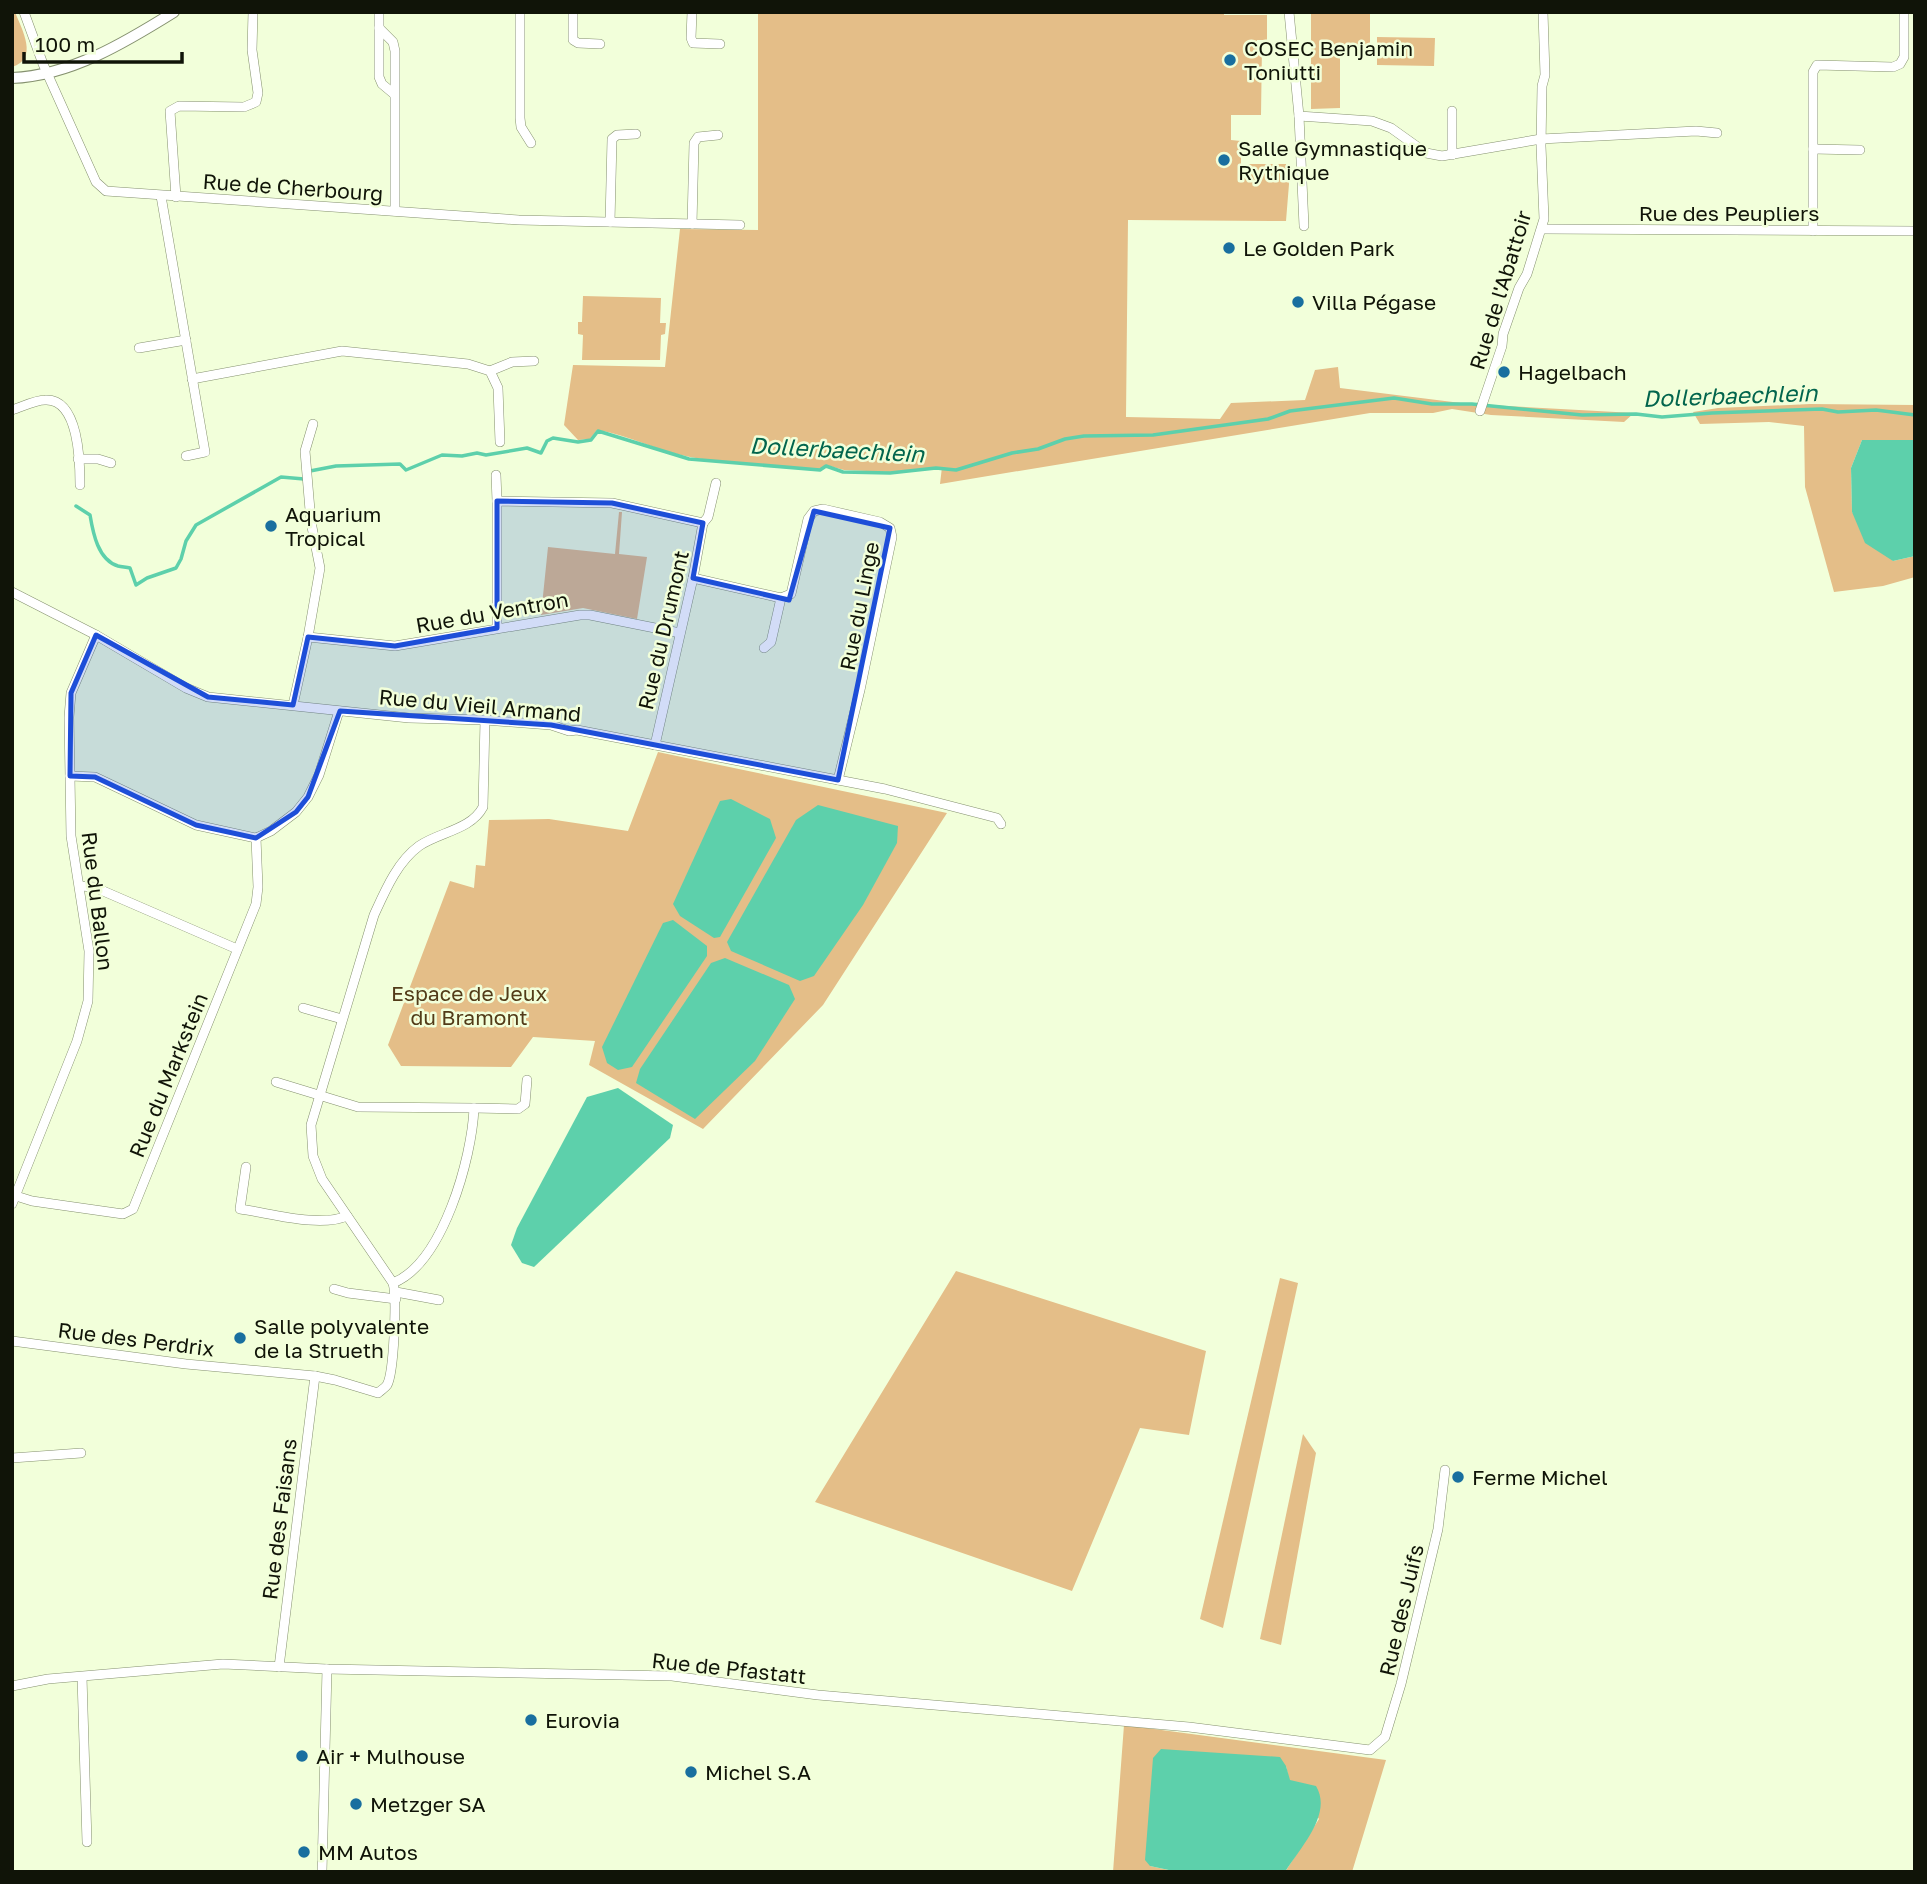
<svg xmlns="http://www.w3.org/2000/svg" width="1927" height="1884" font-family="'Golos Text',sans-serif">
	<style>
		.green { fill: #e4be88 }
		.water { fill: #5dd0ab }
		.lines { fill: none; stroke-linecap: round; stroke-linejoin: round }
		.stream { stroke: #5dd0ab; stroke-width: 3.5 }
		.minor-casing { stroke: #85916f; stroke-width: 10 }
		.tertiary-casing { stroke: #85916f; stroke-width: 12 }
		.minor { stroke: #fff; stroke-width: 9 }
		.tertiary { stroke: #fff; stroke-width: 10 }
		.marked { fill: #1d4ed8; fill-opacity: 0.2; stroke: #1d4ed8; stroke-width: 5; stroke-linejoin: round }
		.poi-dot { fill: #196f9f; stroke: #f2ffda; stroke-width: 2.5 }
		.labels { text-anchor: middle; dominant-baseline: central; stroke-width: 5; stroke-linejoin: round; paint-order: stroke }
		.poi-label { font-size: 21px; fill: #101408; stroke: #f2ffda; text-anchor: start }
		.street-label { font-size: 21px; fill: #101408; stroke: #f2ffda }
		.park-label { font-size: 21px; fill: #523b18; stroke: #f2ffda }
		.water-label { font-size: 23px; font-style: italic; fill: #02654d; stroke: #f2ffda }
	</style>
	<rect width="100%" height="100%" fill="#f2ffda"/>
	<g class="green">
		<path d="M 12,12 L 15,12 C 22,30 39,59 12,67 Z"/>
		<path d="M 758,12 L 1224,12 L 1224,15 L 1267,15 L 1267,40 L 1257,40 L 1257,45 L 1262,45 L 1261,115 L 1231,115 L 1231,140 L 1241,141 L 1241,164 L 1286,164 L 1289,184 L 1286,221 L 1128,220 L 1126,417 L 1220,419 L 1231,403 L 1305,400 L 1315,370 L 1338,367 L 1340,388 L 1469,404 L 1634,413 L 1624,422 L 1491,415 L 1452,409 L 1433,413 L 1370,413 L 940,484 L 942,467 L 889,472 L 844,470 L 826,465 L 819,469 C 777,465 732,465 690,457 C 658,451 629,435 597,430 L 590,439 L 578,440 L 564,425 L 573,365 L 665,367 L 680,229 L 758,230 Z"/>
		<path d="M 1311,12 L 1370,12 L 1370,47 L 1340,47 L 1340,108 L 1311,109 Z"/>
		<path d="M 1377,37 L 1435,38 L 1434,66 L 1377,65 Z"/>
		<path d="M 583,296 L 661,298 L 660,323 L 666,323 L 665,334 L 661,335 L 660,360 L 582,360 L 583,335 L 578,334 L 578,322 L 582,322 Z"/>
		<path d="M 1810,404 L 1915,405 L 1915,440 L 1862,440 L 1851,468 L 1852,512 L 1893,561 L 1915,556 L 1915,577 L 1883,586 L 1834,592 L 1805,487 L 1804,426 L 1769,422 L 1700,424 L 1693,412 L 1718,408 Z"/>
		<path d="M 619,512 L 622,512 L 619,554 L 647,557 L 637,619 L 583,608 L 541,615 L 548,547 L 615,554 Z"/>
		<path d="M 658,752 L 947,813 L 823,1005 L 703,1129 L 589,1065 L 595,1041 L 533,1037 L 511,1067 L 401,1066 L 388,1045 L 450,881 L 474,888 L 476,865 L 485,866 L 489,820 L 549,819 L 628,831 Z"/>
		<path d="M 956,1271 L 1206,1351 L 1189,1435 L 1140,1428 L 1072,1591 L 815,1502 Z"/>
		<path d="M 1280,1278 L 1298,1283 L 1223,1628 L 1200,1619 Z"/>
		<path d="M 1303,1434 L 1316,1453 L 1281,1645 L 1260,1639 Z"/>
		<path d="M 1124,1725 L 1386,1760 L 1352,1872 L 1285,1872 L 1319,1819 L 1289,1780 L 1286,1766 L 1150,1866 L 1178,1872 L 1113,1872 Z"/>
	</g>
	<g class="water">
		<path d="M 1862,440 L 1915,440 L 1915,556 L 1893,561 L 1865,543 L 1852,512 L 1851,468 Z"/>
		<path d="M 731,799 L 770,819 L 776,838 L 720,937 L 714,938 L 680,916 L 673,904 L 720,801 Z"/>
		<path d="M 818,805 L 898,826 L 897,843 L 863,905 L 814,976 L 800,981 L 731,951 L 727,942 L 796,820 Z"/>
		<path d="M 673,920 L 707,946 L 707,956 L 632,1067 L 618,1070 L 607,1063 L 602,1047 L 663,923 Z"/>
		<path d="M 725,958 L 789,985 L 795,999 L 755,1061 L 695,1119 L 636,1083 L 640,1069 L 711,963 Z"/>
		<path d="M 618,1088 L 673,1125 L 670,1138 L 534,1267 L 522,1263 L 511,1245 L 517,1228 L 587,1097 Z"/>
		<path d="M 1161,1749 L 1280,1757 L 1286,1766 L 1290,1780 L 1316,1786 C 1333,1814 1300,1848 1285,1872 L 1178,1872 L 1150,1866 L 1145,1860 L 1153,1758 Z"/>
	</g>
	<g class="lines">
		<path class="stream" d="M 76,506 L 90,515 C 93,533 98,560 118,566 C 122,567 126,567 130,568 L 136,585 L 147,578 L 176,568 L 181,559 L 186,541 L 196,525 L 281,477 L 304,479 L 310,471 L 336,466 L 400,464 L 406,470 L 442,455 L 462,456 L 477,453 L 486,455 L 527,448 L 541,453 L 547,441 L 553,438 L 578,442 L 591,440 L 598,431 L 689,459 L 820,470 L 826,466 L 843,472 L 890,473 L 936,468 L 956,470 L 1012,453 L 1038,449 L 1065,439 L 1084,436 L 1153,435 L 1268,419 L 1290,411 L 1394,398 L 1432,404 L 1472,404 L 1582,415 L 1636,414 L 1662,417 L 1712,413 L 1822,409 L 1838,412 L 1876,410 L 1915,415"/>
		<g class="minor-casing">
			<g id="minor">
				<path d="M 24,12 L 43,64 L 96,182 L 106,191 L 519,220 L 740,225"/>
				<path d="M 379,12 L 379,77 L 382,84 L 394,94"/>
				<path d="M 520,12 L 520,118 L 521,127 L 531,143"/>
				<path d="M 573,12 L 573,40 L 578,43 L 600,44"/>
				<path d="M 692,12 L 691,38 L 693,43 L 720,44"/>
				<path d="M 1289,12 L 1299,116 L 1304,226"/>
				<path d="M 379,28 L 393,42 L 395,51 L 395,211"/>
				<path d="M 1299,116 L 1372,121 L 1391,128 L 1426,153 L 1442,156 L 1541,139 L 1696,131 L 1717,133"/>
				<path d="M 1813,149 L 1860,150"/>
				<path d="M 1452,155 L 1452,111"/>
				<path d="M 161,196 L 205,452 L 186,456"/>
				<path d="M 176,197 L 170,111 L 179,106 L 244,107 L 256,102 L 258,93 L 252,50 L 253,12"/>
				<path d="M 610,222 L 612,139 L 617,135 L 636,134"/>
				<path d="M 692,224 L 694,143 L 698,137 L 718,135"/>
				<path d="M 1542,229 L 1915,231"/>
				<path d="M 1813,231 L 1813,72 L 1817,65 L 1893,67 L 1900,64 L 1904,57 L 1904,12"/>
				<path d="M 139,348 L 186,340"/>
				<path d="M 490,371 L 512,362 L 534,361"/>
				<path d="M 192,379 L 342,351 L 468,364 L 490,371 L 498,388 L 500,442"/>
				<path d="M 12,410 C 22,407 35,400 45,400 C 79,398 80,462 80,485"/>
				<path d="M 1480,411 L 1502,346 L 1503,334 L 1519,288 L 1527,274 L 1544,219 L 1541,146 L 1542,86 L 1545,75 L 1543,12"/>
				<path d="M 78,459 L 98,459 L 111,463"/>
				<path d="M 496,475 L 497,501"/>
				<path d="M 703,523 L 708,517 L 716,483"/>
				<path d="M 693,578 L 781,598"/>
				<path d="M 12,592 L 96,635 L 186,688 L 208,697 L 409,718 L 485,720 L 551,725 L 569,731 L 577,730 L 885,789 L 997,818 L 1001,824"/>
				<path d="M 497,628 L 497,501 L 612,503 L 703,523 L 693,578 L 655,745"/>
				<path d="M 308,637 L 395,646 L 580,615 L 590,615 L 680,633"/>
				<path d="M 764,648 L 771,642 L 781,598 L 791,594 L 808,519 L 814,511 L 823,509 L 880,522 L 890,528 L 892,537 L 860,690 L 838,780"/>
				<path d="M 293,705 L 308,637 L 320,568 L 311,522 L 305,451 L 313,424"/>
				<path d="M 70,776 L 95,777 L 196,825 L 256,838 L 271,831 L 296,812 L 308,797 L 319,775 L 339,711"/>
				<path d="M 80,886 L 94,887 L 237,949"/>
				<path d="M 303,1008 L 342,1019"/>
				<path d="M 276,1082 L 358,1107 L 474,1108 C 472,1158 443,1263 393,1283"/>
				<path d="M 474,1108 L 518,1109 L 525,1104 L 527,1080"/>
				<path d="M 246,1167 L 240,1209 C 270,1213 319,1228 347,1216"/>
				<path d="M 16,1196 L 32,1201 L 123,1214 L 133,1209 L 256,904 L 258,887 L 256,838"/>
				<path d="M 12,1204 L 77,1041 L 88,1001 L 89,951 L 71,836 L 69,717 L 71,693 L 96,635"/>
				<path d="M 334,1289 L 348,1293 L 396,1299"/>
				<path d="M 396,1292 L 439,1300"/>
				<path d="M 12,1341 L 186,1364 L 315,1376 L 335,1380 L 378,1393 C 381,1390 385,1388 387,1385 C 394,1373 397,1297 393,1283 L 322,1179 L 313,1156 L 311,1125 L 374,915 C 385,891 397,862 419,846 C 439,832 471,830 483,807 L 485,720"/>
				<path d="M 12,1458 L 81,1453"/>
				<path d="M 279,1667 L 315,1376"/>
				<path d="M 82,1677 L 87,1842"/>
				<path d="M 12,1686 L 48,1679 L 223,1664 L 327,1669 L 672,1676 L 818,1695 L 1189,1727 L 1370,1750 L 1385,1737 L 1401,1684 L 1438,1529 L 1445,1470"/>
				<path d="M 322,1872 L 327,1669"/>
			</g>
		</g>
		<g class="tertiary-casing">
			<path id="tertiary" d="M 12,78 C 70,76 126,42 174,12"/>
		</g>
		<use href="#minor" class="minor"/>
		<use href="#tertiary" class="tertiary"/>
	</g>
	<path class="marked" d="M 497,501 L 612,503 L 703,523 L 693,578 L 789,600 L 814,511 L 890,528 L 838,780 L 551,725 L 340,711 L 308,797 L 296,812 L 256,838 L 196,825 L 95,777 L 70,776 L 71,693 L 96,635 L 208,697 L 293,705 L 308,637 L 395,646 L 497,628 Z"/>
	<g class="poi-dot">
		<circle cx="1230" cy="60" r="7"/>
		<circle cx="1224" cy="160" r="7"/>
		<circle cx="1229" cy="248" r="7"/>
		<circle cx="1298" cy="302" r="7"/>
		<circle cx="1504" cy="372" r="7"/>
		<circle cx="271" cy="526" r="7"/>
		<circle cx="240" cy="1338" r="7"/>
		<circle cx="1458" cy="1477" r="7"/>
		<circle cx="531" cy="1720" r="7"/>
		<circle cx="302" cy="1756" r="7"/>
		<circle cx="691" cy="1772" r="7"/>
		<circle cx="356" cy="1804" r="7"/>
		<circle cx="304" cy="1852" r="7"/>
	</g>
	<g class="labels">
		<g class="poi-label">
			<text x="1244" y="48">COSEC Benjamin<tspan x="1244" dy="24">Toniutti</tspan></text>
			<text x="1238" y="148">Salle Gymnastique<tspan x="1238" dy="24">Rythique</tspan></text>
			<text x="1243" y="248">Le Golden Park</text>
			<text x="1312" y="302">Villa Pégase</text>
			<text x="1518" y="372">Hagelbach</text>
			<text x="285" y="514">Aquarium<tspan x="285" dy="24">Tropical</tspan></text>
			<text x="254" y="1326">Salle polyvalente<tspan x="254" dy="24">de la Strueth</tspan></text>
			<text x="1472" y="1477">Ferme Michel</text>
			<text x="545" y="1720">Eurovia</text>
			<text x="316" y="1756">Air + Mulhouse</text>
			<text x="705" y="1772">Michel S.A</text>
			<text x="370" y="1804">Metzger SA</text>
			<text x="318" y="1852">MM Autos</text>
		</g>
		<g class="street-label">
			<text transform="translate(293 187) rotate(4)">Rue de Cherbourg</text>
			<text x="1729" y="213">Rue des Peupliers</text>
			<text transform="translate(1500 290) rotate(-73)">Rue de l'Abattoir</text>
			<text transform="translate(859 606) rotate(-79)">Rue du Linge</text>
			<text transform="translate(492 612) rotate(-10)">Rue du Ventron</text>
			<text transform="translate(663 630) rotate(-77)">Rue du Drumont</text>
			<text transform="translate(480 705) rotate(5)">Rue du Vieil Armand</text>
			<text transform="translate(98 901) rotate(83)">Rue du Ballon</text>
			<text transform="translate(168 1075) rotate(-68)">Rue du Markstein</text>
			<text transform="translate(136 1339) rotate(7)">Rue des Perdrix</text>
			<text transform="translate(279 1519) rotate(-83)">Rue des Faisans</text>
			<text transform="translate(1401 1610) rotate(-77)">Rue des Juifs</text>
			<text transform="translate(729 1668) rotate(6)">Rue de Pfastatt</text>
		</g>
		<g class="park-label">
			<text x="469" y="993">Espace de Jeux<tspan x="469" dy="24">du Bramont</tspan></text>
		</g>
		<g class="water-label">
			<text transform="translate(1730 395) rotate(-2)">Dollerbaechlein</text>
			<text transform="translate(837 449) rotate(3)">Dollerbaechlein</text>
		</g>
	</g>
	<rect width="1927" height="1884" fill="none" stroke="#101408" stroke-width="28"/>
	<path d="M24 52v10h158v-10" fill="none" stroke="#101408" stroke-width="3.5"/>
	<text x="35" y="52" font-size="21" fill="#101408" stroke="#f2ffda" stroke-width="5" paint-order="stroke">100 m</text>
</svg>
